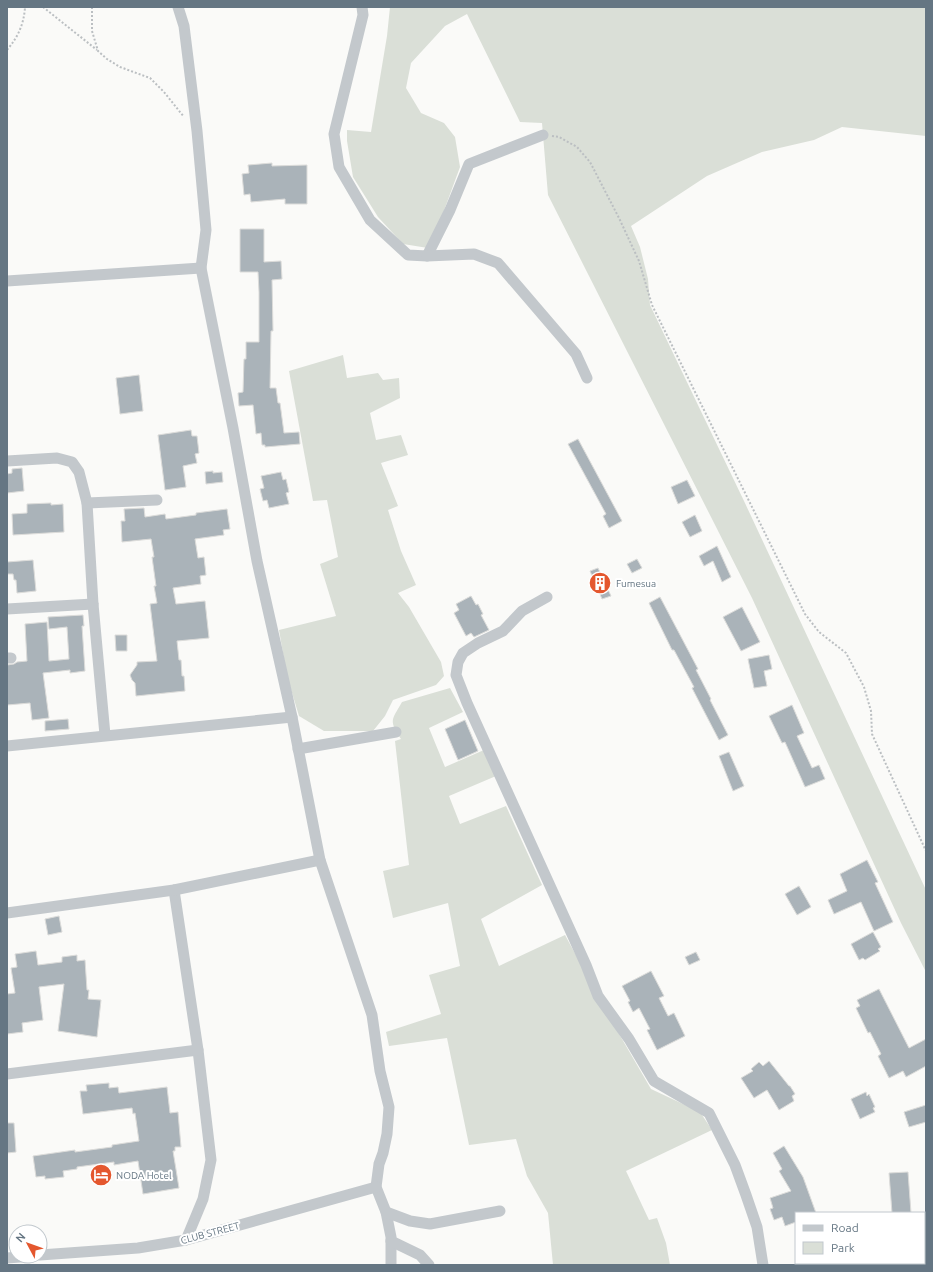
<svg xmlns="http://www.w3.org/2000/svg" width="933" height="1272" font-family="Ubuntu,sans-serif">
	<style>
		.green { fill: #dadfd7 }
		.building { fill: #aab3b9; stroke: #dcdcda }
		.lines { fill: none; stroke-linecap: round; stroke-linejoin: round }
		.path { stroke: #bbbfc2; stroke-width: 2; stroke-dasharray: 2 2; stroke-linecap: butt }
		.minor { stroke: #c3c8cc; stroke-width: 11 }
		.labels { text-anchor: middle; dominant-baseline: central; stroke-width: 4; stroke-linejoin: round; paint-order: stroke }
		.poi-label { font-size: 10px; fill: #657683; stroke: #fff; text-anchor: start }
		.street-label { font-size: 10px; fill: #657683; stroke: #fff }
	</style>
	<rect width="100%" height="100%" fill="#fafaf8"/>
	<g class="green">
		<path d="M 390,7 L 926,7 L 926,136 L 842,127 L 814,140 L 762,152 L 707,176 L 631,226 L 640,247 L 648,279 L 650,305 L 744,501 L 926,890 L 926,972 L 901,923 L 752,598 L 548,195 L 542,123 L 520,122 L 467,14 L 445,26 L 411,63 L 406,88 L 421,113 L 444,123 L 455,137 L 460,167 L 442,216 L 428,248 L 403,244 L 378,217 L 353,177 L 347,141 L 347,130 L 371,132 L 387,36 Z"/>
		<path d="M 343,355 L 347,378 L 378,373 L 383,380 L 399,378 L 400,398 L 370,413 L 376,440 L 401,435 L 408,455 L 381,463 L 398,506 L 388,510 L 401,551 L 416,585 L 398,593 L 409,607 L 441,662 L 444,676 L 436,685 L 393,700 L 385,716 L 373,731 L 324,731 L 299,716 L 287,676 L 279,630 L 336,616 L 320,564 L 338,557 L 327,500 L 313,501 L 289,371 Z"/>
		<path d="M 450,688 L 463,712 L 429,728 L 445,767 L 484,750 L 496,776 L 449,796 L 460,824 L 506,806 L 542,885 L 481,919 L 499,966 L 565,935 L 615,1027 L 651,1089 L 700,1112 L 712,1130 L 626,1171 L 649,1220 L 657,1218 L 666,1243 L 670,1265 L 553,1265 L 548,1213 L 527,1176 L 516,1139 L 469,1145 L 447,1038 L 389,1046 L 386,1032 L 441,1014 L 429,975 L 460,966 L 448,903 L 393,918 L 383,871 L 409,865 L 395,741 L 401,739 C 388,720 392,720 402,702 Z"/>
	</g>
	<g class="building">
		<path d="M 272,163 L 272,166 L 307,165 L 307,204 L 285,204 L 285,199 L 251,202 L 250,194 L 244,195 L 242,174 L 249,173 L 248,165 Z"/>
		<path d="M 240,229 L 264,229 L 264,262 L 281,261 L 282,279 L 272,280 L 273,331 L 271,331 L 270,388 L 276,388 L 278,403 L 280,403 L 284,433 L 299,432 L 300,444 L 265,447 L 265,445 L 262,445 L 261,433 L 256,434 L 253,405 L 239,406 L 238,393 L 243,392 L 244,359 L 246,359 L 246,342 L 259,342 L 259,292 L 258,272 L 240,272 Z"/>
		<path d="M 139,375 L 143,411 L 120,414 L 116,378 Z"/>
		<path d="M 191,430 L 192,436 L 197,436 L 199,453 L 195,454 L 197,463 L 183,466 L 186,487 L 165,490 L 158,435 Z"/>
		<path d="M 578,439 L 622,521 L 609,528 L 603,516 L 606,514 L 568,444 Z"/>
		<path d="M 22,468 L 24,491 L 7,493 L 7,474 L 12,473 L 12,469 Z"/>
		<path d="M 213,471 L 213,473 L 222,472 L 223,482 L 206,484 L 205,472 Z"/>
		<path d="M 281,472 L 283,480 L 286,479 L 289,492 L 286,493 L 289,504 L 269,508 L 267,500 L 263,501 L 260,489 L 264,488 L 261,476 Z"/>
		<path d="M 687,480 L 695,496 L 678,504 L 671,487 Z"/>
		<path d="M 51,503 L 51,505 L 63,504 L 64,532 L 13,535 L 12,514 L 27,513 L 27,504 Z"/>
		<path d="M 144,508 L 145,517 L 165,514 L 166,519 L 196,515 L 196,513 L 227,509 L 230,529 L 223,530 L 224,535 L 195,539 L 198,558 L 204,557 L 206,575 L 200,576 L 201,584 L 173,588 L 176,604 L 205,601 L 209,638 L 177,641 L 179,660 L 181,660 L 182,676 L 184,676 L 185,691 L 136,696 L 135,683 L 132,680 L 130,675 L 137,665 L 137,662 L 157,661 L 150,604 L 157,603 L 154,586 L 156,586 L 152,557 L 154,557 L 151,539 L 122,542 L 121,521 L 125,521 L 124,509 Z"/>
		<path d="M 695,515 L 702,531 L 690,537 L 682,522 Z"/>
		<path d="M 717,546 L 731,577 L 722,582 L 713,561 L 704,566 L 699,556 Z"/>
		<path d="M 637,559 L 642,568 L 632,573 L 627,564 Z"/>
		<path d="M 33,560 L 36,591 L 17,593 L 16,580 L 14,580 L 13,574 L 7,574 L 7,562 Z"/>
		<path d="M 598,568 L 611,596 L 602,599 L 590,571 Z"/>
		<path d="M 471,596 L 476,605 L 478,604 L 483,614 L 481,615 L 489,630 L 474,637 L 471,633 L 466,636 L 454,613 L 459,610 L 456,604 Z"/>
		<path d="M 660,597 L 698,669 L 696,670 L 711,699 L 710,700 L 728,735 L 719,740 L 692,688 L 694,687 L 674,650 L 672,650 L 649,603 Z"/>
		<path d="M 742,607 L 760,642 L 741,651 L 723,617 Z"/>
		<path d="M 83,615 L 84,626 L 82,626 L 85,671 L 70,673 L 70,670 L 43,673 L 49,718 L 32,720 L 30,703 L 7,705 L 7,665 L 14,664 L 17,662 L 27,661 L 25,624 L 47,622 L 49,661 L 69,659 L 67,627 L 49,629 L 48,617 Z"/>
		<path d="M 115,635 L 127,635 L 127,651 L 116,651 Z"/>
		<path d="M 769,655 L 772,669 L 764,671 L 767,686 L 754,688 L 748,659 Z"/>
		<path d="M 792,705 L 804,733 L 797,736 L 812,768 L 819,765 L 825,779 L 805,787 L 785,742 L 782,743 L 769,716 Z"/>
		<path d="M 68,719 L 69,729 L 45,731 L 45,721 Z"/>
		<path d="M 465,720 L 478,751 L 458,760 L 445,729 Z"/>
		<path d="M 729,752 L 744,786 L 733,791 L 719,756 Z"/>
		<path d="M 867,860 L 878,882 L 875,883 L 893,922 L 874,931 L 861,902 L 834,914 L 828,900 L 847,891 L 840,874 Z"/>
		<path d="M 799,886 L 811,907 L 797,915 L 785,894 Z"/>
		<path d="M 59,916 L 62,932 L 48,935 L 45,919 Z"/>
		<path d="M 873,932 L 881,947 L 878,949 L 880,951 L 865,960 L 863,958 L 859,960 L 851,944 Z"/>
		<path d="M 36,951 L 38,965 L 62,962 L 62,957 L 77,955 L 77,961 L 85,960 L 87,990 L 89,990 L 88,999 L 101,1000 L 97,1037 L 58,1031 L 64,984 L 39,987 L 43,1020 L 22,1023 L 23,1032 L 7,1034 L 7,994 L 15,993 L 11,968 L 17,967 L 15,954 Z"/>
		<path d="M 696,952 L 700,960 L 689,965 L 685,957 Z"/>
		<path d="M 651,971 L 664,996 L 659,998 L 668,1016 L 674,1013 L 685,1036 L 657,1050 L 647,1030 L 650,1029 L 639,1008 L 633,1012 L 628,1002 L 630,1001 L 622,986 Z"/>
		<path d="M 879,989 L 909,1048 L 926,1039 L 926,1066 L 906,1077 L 903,1071 L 889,1078 L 878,1056 L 881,1054 L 870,1032 L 868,1033 L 856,1008 L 860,1006 L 857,1000 Z"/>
		<path d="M 769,1061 L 789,1086 L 790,1086 L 795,1094 L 792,1096 L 794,1101 L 779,1110 L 767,1090 L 754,1098 L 741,1078 L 753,1071 L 751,1069 L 759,1062 L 763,1066 Z"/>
		<path d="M 109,1083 L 109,1088 L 118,1087 L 119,1093 L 167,1087 L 170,1113 L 178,1112 L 179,1124 L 181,1147 L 175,1147 L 175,1151 L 173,1151 L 179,1188 L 143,1194 L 138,1161 L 114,1165 L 114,1162 L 77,1167 L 77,1169 L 63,1171 L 64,1177 L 45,1179 L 45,1176 L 36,1177 L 33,1156 L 75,1150 L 75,1152 L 112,1147 L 112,1145 L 139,1141 L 135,1113 L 133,1114 L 132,1108 L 83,1114 L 80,1091 L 87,1091 L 86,1085 Z"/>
		<path d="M 866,1092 L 867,1096 L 869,1094 L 875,1107 L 873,1108 L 875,1112 L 860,1119 L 851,1099 Z"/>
		<path d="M 926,1105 L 926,1122 L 909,1127 L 904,1112 Z"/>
		<path d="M 7,1123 L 14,1123 L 16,1152 L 7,1153 Z"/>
		<path d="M 784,1146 L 803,1177 L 816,1213 L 796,1213 L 796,1222 L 785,1226 L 782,1217 L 774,1220 L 770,1209 L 773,1208 L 770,1198 L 791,1191 L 779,1171 L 782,1169 L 773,1153 Z"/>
		<path d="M 908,1172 L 911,1213 L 892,1213 L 889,1173 Z"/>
	</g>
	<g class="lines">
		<g class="path">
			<path d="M 43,7 L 97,50"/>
			<path d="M 92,7 L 92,31 L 98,51 L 107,59 L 120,67 L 150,78 L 164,92 L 184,117"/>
			<path d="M 7,50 C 18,37 24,24 25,7"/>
			<path d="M 552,136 L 559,137 L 577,147 L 590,162 L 619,218 L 639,261 L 652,305 L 805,614 L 819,632 L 846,653 L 864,687 L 871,711 L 872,734 L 926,851"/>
		</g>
		<g class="minor">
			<path d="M 178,7 L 184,26 L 197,131 L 206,230 L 201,268 L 233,428 L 257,561 L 292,717 L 320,860 L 372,1015 L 380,1071 L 389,1107 L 387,1134 L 383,1153 L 379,1164 L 376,1187 L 386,1212 L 391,1237 L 391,1265"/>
			<path d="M 362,7 L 363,15 L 334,134 L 339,167 L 370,220 L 408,255 L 427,256 L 450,210 L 469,164 L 543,135"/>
			<path d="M 427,256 L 474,254 L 498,263 L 576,354 L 587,378"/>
			<path d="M 7,281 L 201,268"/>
			<path d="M 7,461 L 57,458 L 72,462 L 79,472 L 87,503 L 93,604 L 105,735"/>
			<path d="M 87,503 L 157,500"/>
			<path d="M 547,597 L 522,611 L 503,631 L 478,643 L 463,653 L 458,662 L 456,675 L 467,703 L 586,965 L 598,996 L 629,1039 L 654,1081 L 709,1113 L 735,1165 L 746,1195 L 757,1227 L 763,1265"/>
			<path d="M 7,609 L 93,604"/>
			<path d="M 7,658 L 11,658"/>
			<path d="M 7,746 L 292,717"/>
			<path d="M 298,749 L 396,732"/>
			<path d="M 174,890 L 198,1050 L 211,1160 L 203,1199 L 186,1240"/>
			<path d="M 7,913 L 174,890 L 320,860"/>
			<path d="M 7,1074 L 198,1050"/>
			<path d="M 386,1212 L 410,1221 L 430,1224 L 500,1211"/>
			<path d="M 391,1241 L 420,1255 L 429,1265"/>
			<path d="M 40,1255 L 138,1248 L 186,1240 L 376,1187"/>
			<path d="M 7,1258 L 33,1256"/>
		</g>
	</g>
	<defs>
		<g id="building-disc" transform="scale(1.15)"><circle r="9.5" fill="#e4572e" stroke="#fff"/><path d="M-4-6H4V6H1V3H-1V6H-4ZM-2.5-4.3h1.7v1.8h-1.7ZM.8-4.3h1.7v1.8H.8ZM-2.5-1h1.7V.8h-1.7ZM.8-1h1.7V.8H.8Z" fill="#fff"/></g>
		<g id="hotel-disc" transform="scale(1.15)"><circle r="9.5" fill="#e4572e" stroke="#fff"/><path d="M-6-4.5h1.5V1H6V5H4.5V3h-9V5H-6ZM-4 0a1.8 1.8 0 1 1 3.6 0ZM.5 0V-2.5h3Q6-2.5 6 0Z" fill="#fff"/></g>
	</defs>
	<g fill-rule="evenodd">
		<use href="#building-disc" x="600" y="583"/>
		<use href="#hotel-disc" x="101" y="1175"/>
	</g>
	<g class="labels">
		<g class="poi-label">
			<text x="616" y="583">Fumesua</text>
			<text x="116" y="1175">NODA Hotel</text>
		</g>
		<g class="street-label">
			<text transform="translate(210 1233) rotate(-15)">CLUB STREET</text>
		</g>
	</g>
	<rect width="933" height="1272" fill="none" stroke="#657683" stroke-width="16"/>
	<rect x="795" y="1212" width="130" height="52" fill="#ffffff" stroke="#c1c8cd"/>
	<rect x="803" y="1225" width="20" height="6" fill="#c3c8cc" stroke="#c1c8cd"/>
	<text x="831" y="1232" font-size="12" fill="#657683">Road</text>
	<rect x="803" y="1242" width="20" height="12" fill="#dadfd7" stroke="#c1c8cd"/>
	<text x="831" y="1252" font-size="12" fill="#657683">Park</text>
	<g transform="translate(28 1244) rotate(311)"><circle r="19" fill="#ffffff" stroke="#c1c8cd"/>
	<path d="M0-3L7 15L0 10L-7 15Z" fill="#e4572e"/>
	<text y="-6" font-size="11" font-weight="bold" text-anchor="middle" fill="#657683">N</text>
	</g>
</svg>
